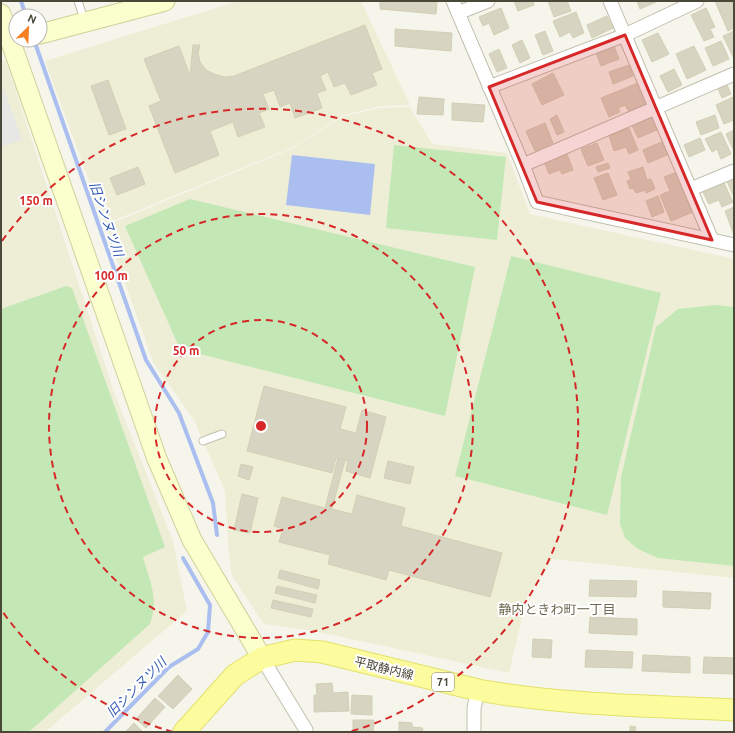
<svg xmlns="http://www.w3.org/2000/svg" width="735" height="733" font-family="Ubuntu,'Noto Sans JP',sans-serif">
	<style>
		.education { fill: #eeeed6 }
		.green { fill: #c3e8b6 }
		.parking { fill: #e7e7e3 }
		.water { fill: #aabff0 }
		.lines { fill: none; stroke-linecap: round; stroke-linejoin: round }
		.stream { stroke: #aabff0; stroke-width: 4 }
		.building { fill: #d7d5c1; stroke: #d2cfb4 }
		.lane-casing { stroke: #c1c0ae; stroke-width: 9 }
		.street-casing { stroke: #c1c0ae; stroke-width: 15 }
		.secondary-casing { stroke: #cfd19a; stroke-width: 21 }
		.primary-casing { stroke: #e3e16c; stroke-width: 23 }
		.lane { stroke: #fff; stroke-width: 7 }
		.street { stroke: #fff; stroke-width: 13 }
		.secondary { stroke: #fbfecd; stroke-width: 19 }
		.primary { stroke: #fcfc9e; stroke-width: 21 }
		.marked { fill: #d62828; fill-opacity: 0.2; stroke: #d62828; stroke-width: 3; stroke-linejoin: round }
		.ring { fill: none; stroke: #d62828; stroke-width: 2; stroke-dasharray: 7 5 }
		.labels { text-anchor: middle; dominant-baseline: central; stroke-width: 4; stroke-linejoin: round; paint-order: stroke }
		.shield { fill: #fff; stroke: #807f74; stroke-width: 1 }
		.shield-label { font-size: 11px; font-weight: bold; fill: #4a4839 }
		.street-label { font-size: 12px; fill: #4a4839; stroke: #fff }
		.water-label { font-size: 13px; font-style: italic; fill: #3258b5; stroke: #fff }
		.neighbourhood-label { font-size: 13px; fill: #6d6950; stroke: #fff }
		.centre { fill: #d62828; stroke: #fff; stroke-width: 2 }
		.ring-label { font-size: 12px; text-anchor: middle; font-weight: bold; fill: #d62828; stroke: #fff; stroke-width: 4; stroke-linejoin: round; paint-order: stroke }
	</style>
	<rect width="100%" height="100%" fill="#f5f5ec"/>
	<g class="education">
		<path d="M 238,1 L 361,1 L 410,105 L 380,106 L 344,115 L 291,148 L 105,224 L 45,61 Z"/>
		<path d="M 1,60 L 6,61 L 114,392 L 173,541 L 187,611 L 45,732 L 1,732 Z"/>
		<path d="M 410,107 L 432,144 L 507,153 L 530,214 L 734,259 L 734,578 L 553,559 L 527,596 L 509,673 L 314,631 L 264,624 L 232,576 L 228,545 L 225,491 L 194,420 L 153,362 L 105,226 L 291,149 L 344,116 L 380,108 Z"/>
	</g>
	<g class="green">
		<path d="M 394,145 L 506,157 L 497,240 L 386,228 Z"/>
		<path d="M 190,199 L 475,267 L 445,416 L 180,349 L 125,226 Z"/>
		<path d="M 511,256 L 661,293 L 607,515 L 455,476 Z"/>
		<path d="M 66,286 L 72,288 L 165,547 L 143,557 C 150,582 159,598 150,624 L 29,732 L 1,732 L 1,309 Z"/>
		<path d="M 715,305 L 734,307 L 734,566 L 658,558 L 638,549 L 625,538 L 620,524 L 621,477 L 656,327 L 678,309 Z"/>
	</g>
	<path class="parking" d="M 1,80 L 22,140 L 1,147 Z"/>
	<path class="water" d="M 292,155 L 375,164 L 370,215 L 286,205 Z"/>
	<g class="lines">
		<g class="stream">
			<path d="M 21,1 L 26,16"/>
			<path d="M 34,40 L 146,360 L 179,413 L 213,503 L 217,535"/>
			<path d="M 105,732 L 169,667 L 198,649 L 208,632 L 210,605 L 183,558"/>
		</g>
	</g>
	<g class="building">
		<path d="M 380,1 L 437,1 L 436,14 L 380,9 Z"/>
		<path d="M 514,1 L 533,1 L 534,5 L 518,11 Z"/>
		<path d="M 548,1 L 567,1 L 571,11 L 554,17 Z"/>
		<path d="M 637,1 L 655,1 L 656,2 L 640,9 Z"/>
		<path d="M 715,1 L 734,1 L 734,28 L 728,31 Z"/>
		<path d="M 501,8 L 509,28 L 494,35 L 489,23 L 483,26 L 479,17 Z"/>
		<path d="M 706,8 L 715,27 L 710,29 L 714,37 L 704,41 L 691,15 Z"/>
		<path d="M 576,12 L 584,33 L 573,38 L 570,32 L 560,37 L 553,21 Z"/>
		<path d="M 607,16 L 613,28 L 592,38 L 587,25 Z"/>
		<path d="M 365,25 L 382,69 L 372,73 L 377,85 L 351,95 L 345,83 L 334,87 L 328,72 L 320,76 L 326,90 L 317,93 L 322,108 L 295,118 L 290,103 L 280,107 L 274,90 L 263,94 L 269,109 L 259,113 L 265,127 L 238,137 L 233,122 L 210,131 L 219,155 L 175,173 L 149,106 L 161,101 L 144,59 L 179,46 L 190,76 L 193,45 L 200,45 L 198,53 L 200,62 L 206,70 L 214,74 L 225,77 L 234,76 Z"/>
		<path d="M 395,29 L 452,33 L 451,51 L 395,46 Z"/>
		<path d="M 545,31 L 553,51 L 543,55 L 535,35 Z"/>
		<path d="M 734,31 L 734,57 L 733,57 L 723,36 Z"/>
		<path d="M 658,33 L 669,54 L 652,62 L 642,40 Z"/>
		<path d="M 522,40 L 530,58 L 520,63 L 512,45 Z"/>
		<path d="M 721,41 L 729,59 L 713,66 L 705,48 Z"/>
		<path d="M 614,46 L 619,59 L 601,66 L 596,53 Z"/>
		<path d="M 694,46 L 706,70 L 687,79 L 676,54 Z"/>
		<path d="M 499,49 L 507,68 L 497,72 L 489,54 Z"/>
		<path d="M 629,65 L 633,76 L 613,84 L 609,72 Z"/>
		<path d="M 674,69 L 682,85 L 668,92 L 660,76 Z"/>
		<path d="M 553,73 L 564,95 L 542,105 L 532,84 Z"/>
		<path d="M 108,80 L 126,129 L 109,135 L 91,86 Z"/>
		<path d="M 638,83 L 647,104 L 629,112 L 625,105 L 618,108 L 620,112 L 609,117 L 601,98 Z"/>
		<path d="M 727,85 L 731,94 L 722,98 L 718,89 Z"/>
		<path d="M 419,97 L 444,99 L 443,115 L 417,114 Z"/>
		<path d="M 733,97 L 734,100 L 734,120 L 724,124 L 716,105 Z"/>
		<path d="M 452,103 L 485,105 L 483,122 L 452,120 Z"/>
		<path d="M 557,115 L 564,132 L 557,135 L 550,119 Z"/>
		<path d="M 715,115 L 719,128 L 701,135 L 696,122 Z"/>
		<path d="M 653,116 L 659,129 L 638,138 L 632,125 Z"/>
		<path d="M 545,123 L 553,143 L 535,151 L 526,131 Z"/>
		<path d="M 629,128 L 638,150 L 629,154 L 626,147 L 614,151 L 609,136 Z"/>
		<path d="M 734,130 L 734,151 L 726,134 Z"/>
		<path d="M 721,132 L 731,154 L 721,159 L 717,149 L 712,152 L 705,139 Z"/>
		<path d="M 700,138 L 705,150 L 689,157 L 684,145 Z"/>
		<path d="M 664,141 L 669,154 L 648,163 L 643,150 Z"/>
		<path d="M 597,143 L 604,160 L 588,166 L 581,149 Z"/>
		<path d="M 567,154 L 573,170 L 562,174 L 560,170 L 549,174 L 544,162 Z"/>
		<path d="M 608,163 L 610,168 L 598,172 L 596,167 Z"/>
		<path d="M 138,167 L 145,184 L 117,195 L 110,178 Z"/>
		<path d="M 643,167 L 647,180 L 651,179 L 655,189 L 646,193 L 645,190 L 636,193 L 633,188 L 630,189 L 627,181 L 631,179 L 628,172 Z"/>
		<path d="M 677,172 L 693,212 L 671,221 L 660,195 L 670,191 L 664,177 Z"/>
		<path d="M 608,173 L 617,195 L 603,200 L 594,178 Z"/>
		<path d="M 734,176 L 734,197 L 726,179 Z"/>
		<path d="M 724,183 L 733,202 L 722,207 L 719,200 L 709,204 L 703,192 Z"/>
		<path d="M 658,196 L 664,212 L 652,217 L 646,201 Z"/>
		<path d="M 734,207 L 734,235 L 725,211 Z"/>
		<path d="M 264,386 L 346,407 L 340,429 L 356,433 L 362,410 L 386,417 L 370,478 L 346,471 L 348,461 L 338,458 L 336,458 L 332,473 L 247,451 Z"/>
		<path d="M 338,458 L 345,460 L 332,509 L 352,514 L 357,495 L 405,508 L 401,526 L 502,553 L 490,597 L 389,570 L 386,580 L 328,564 L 330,555 L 279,542 L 283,529 L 274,526 L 282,497 L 325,508 Z"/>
		<path d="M 388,461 L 414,467 L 410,484 L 384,478 Z"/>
		<path d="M 241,464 L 253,467 L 249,480 L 238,476 Z"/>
		<path d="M 242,494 L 258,498 L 250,533 L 234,530 Z"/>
		<path d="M 280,570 L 320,580 L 318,589 L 278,578 Z"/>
		<path d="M 590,580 L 637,581 L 636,597 L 589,596 Z"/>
		<path d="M 277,586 L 317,595 L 315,603 L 275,593 Z"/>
		<path d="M 663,591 L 711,593 L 710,609 L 663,607 Z"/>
		<path d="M 273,600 L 313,609 L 311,617 L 271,608 Z"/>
		<path d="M 590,617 L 637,619 L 637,635 L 589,633 Z"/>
		<path d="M 533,639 L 552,640 L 551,658 L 532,657 Z"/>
		<path d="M 586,650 L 633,652 L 632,668 L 585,667 Z"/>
		<path d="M 643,655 L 690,657 L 690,673 L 642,671 Z"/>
		<path d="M 704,657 L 734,658 L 734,674 L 703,673 Z"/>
		<path d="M 178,675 L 192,689 L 173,709 L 158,696 Z"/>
		<path d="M 332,683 L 333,693 L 348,692 L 349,711 L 314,712 L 314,695 L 317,695 L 316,684 Z"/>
		<path d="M 352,695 L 372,696 L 372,715 L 351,714 Z"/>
		<path d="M 155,698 L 165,707 L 146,728 L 136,719 Z"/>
		<path d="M 353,720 L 374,720 L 373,732 L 353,732 Z"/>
		<path d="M 399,722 L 412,723 L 412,727 L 423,728 L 422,732 L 399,732 Z"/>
		<path d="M 134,723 L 143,732 L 125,732 Z"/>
		<path d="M 630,726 L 636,727 L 635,732 L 630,732 Z"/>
	</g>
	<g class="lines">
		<g class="lane-casing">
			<g id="lane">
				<path d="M 78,1 L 85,22"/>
				<path d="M 203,441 L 222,434"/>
			</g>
		</g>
		<g class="street-casing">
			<g id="street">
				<path d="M 453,1 L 523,165 L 537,202 L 734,245"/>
				<path d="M 610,1 L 712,240"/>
				<path d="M 458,13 L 488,1"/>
				<path d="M 489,87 L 625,35 L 697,1"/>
				<path d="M 523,165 L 734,74"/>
				<path d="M 691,189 L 734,171"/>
				<path d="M 262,658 L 306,730 L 306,732"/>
				<path d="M 474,732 L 474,708 L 478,690"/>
			</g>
		</g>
		<g class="secondary-casing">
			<g id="secondary">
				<path d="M 1,14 L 157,459 L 192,540 L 262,658"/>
				<path d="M 40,34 L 165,1"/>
			</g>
		</g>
		<g class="primary-casing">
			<path id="primary" d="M 184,732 L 235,675 L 262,658 L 295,650 L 322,652 L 478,690 C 562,705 649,706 734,710"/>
		</g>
		<use href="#lane" class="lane"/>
		<use href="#street" class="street"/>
		<use href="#secondary" class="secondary"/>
		<use href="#primary" class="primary"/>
	</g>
	<path class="marked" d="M 625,35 L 712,240 L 537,202 L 489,87 Z"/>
	<g class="ring">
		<circle cx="261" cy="426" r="106"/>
		<circle cx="261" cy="426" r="212"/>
		<path d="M173 732A318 318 0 0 1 2 611M2 241A318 318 0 1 1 349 732"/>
	</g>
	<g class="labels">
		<rect class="shield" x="432" y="673" width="22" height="18" rx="3"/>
		<g class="shield-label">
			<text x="443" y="682">71</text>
		</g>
		<g class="street-label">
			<text transform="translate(384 668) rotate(14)">平取静内線</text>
		</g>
		<g class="water-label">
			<text transform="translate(107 219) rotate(71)">旧シンヌツ川</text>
			<text transform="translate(136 687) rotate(-45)">旧シンヌツ川</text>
		</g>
		<g class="neighbourhood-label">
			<text x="557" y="609">静内ときわ町一丁目</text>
		</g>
	</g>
	<circle cx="261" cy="426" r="6" class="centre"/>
	<g class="ring-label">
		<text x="36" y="205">150 m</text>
		<text x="111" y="280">100 m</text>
		<text x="186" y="355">50 m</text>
	</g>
	<rect width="735" height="733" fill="none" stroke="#4a4839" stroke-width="4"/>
	<g transform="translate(28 28) rotate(24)"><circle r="19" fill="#ffffff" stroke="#b7b6b0"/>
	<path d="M0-3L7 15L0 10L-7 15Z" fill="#f67f22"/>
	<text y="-6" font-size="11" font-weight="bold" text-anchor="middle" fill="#4a4839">N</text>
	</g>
</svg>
